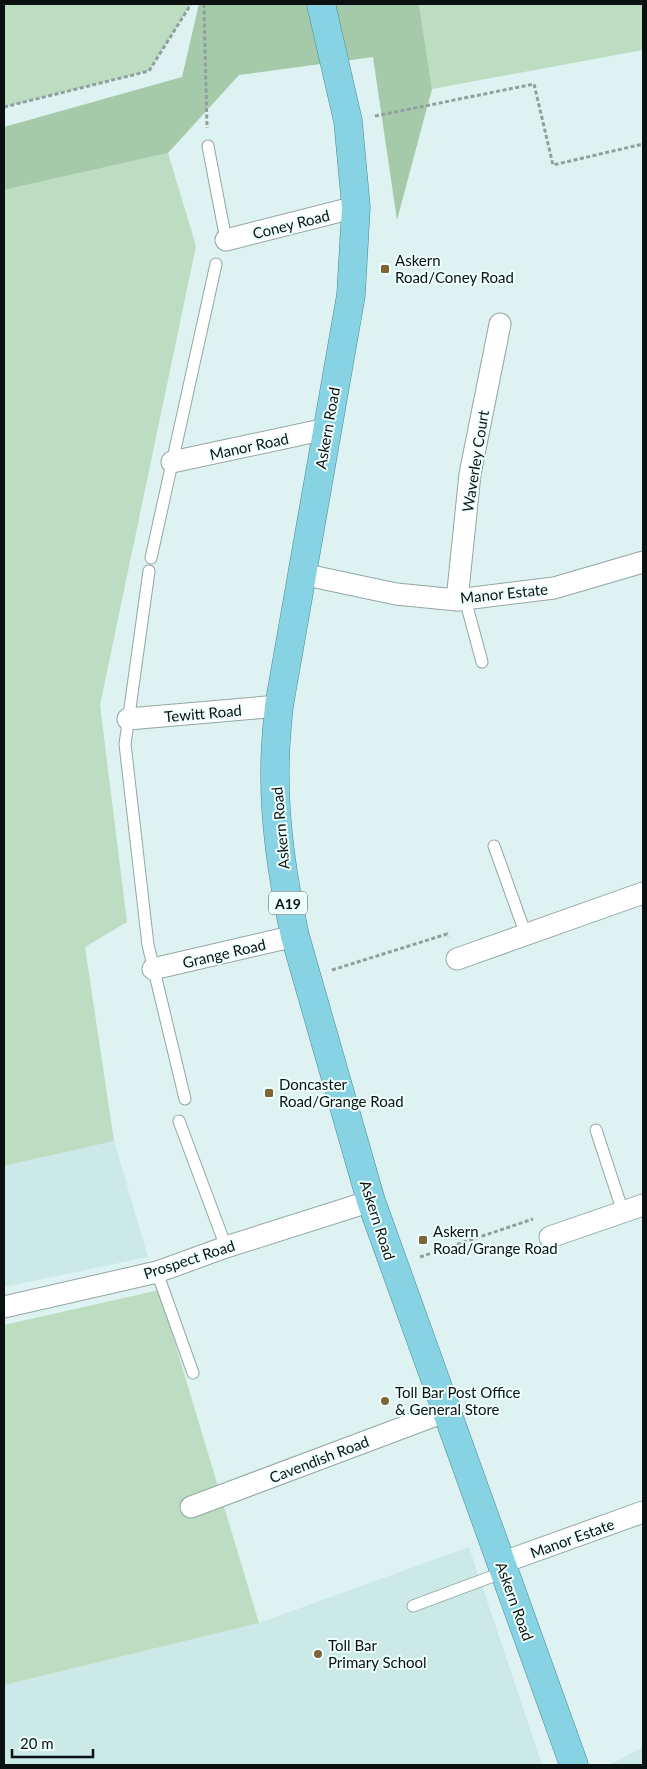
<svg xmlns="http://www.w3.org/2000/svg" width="647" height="1769" font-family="Lato,sans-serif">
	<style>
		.built { fill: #cae9e7 }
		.green { fill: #bdddc2 }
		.forest { fill: #a4caaa }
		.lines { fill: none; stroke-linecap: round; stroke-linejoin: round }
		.service-casing { stroke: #93a7a5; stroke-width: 13 }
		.minor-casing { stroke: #93a7a5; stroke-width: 23 }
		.trunk-casing { stroke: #488895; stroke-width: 29 }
		.path { stroke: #90a09f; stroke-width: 3; stroke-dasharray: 4 2.5; stroke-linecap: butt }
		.service { stroke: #fff; stroke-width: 11 }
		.minor { stroke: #fff; stroke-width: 21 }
		.trunk { stroke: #87d3e4; stroke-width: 28 }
		.poi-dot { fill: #7c6636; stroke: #eefffe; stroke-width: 2 }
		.labels { text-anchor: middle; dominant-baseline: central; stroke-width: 4; stroke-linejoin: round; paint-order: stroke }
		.shield { fill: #eefffe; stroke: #4e5857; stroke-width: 1 }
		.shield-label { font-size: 14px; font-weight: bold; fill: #0a1110 }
		.street-label { font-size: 15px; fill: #0a1110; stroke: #eefffe }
		.poi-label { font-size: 15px; fill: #0a1110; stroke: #eefffe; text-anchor: start }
	</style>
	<rect width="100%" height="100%" fill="#ddf2f1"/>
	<g class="built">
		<path d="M 114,1141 L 148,1257 L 4,1287 L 4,1166 Z"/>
		<path d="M 469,1547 L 542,1765 L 4,1765 L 4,1685 L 259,1623 Z"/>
		<path d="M 643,1747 L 643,1765 L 610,1765 Z"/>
	</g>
	<g class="green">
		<path d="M 4,4 L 191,4 L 149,71 L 4,107 Z"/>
		<path d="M 419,4 L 643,4 L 643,50 L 432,89 Z"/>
		<path d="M 168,153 L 196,246 L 100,705 L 127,922 L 85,947 L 114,1141 L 4,1166 L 4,190 Z"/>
		<path d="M 159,1290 L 259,1623 L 4,1685 L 4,1325 Z"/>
	</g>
	<path class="forest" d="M 199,4 L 419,4 L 432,89 L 397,220 L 373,57 L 239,75 L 168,153 L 4,190 L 4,127 L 182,77 Z"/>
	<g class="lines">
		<g class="service-casing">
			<g id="service">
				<path d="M 208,146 L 226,240"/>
				<path d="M 151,558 L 216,264"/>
				<path d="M 149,571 L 125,744 L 148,945 L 185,1099"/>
				<path d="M 465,599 L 482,662"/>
				<path d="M 494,846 L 526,935"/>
				<path d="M 179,1121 L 226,1247"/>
				<path d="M 596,1130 L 623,1212"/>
				<path d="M 157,1272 L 193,1373"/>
				<path d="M 413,1606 L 504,1572"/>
			</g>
		</g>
		<g class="minor-casing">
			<g id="minor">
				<path d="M 226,240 L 356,207"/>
				<path d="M 172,462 L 326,429"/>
				<path d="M 302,574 L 396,594 L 457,600 L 554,588 L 643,562"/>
				<path d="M 457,600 L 470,474 L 500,324"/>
				<path d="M 128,719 L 279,706"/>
				<path d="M 457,959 L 643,893"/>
				<path d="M 153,969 L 295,936"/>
				<path d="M 550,1237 L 643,1205"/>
				<path d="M 4,1307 L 157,1272 L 226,1247 L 371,1201"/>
				<path d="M 191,1507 L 447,1411"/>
				<path d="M 501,1563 L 643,1512"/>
			</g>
		</g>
		<g class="trunk-casing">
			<path id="trunk" d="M 321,4 L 348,121 L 356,207 L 351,295 L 279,706 C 277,726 275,747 275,768 C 274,824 283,881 295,936 L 371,1201 L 574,1765"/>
		</g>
		<g class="path">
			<path d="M 204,4 L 207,128"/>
			<path d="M 4,107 L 149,71 L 191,4"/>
			<path d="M 375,116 L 534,84 L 553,165 L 643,144"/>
			<path d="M 332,970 L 447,934 L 448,937"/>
			<path d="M 420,1257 L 533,1219"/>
		</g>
		<use href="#service" class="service"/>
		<use href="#minor" class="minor"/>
		<use href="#trunk" class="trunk"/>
	</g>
	<g class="poi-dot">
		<rect x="380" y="264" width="10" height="10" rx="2.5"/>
		<rect x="264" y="1088" width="10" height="10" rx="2.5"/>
		<rect x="418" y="1235" width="10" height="10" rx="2.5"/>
		<circle cx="385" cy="1401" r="5"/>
		<circle cx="318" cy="1654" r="5"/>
	</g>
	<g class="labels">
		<rect class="shield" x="269" y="891.5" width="38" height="23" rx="4"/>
		<g class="shield-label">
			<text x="288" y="903">A19</text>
		</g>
		<g class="street-label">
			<text transform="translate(291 224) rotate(-14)">Coney Road</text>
			<text transform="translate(327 428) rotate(-80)">Askern Road</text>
			<text transform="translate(249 446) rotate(-12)">Manor Road</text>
			<text transform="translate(475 461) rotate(-81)">Waverley Court</text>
			<text transform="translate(504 593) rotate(-6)">Manor Estate</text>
			<text transform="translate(203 713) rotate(-5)">Tewitt Road</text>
			<text transform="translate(280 828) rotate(-95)">Askern Road</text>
			<text transform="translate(224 953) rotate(-13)">Grange Road</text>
			<text transform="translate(378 1220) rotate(72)">Askern Road</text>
			<text transform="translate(189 1259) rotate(-18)">Prospect Road</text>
			<text transform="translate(319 1459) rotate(-21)">Cavendish Road</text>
			<text transform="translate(572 1538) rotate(-20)">Manor Estate</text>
			<text transform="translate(515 1601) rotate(70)">Askern Road</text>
		</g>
		<g class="poi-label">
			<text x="395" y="260">Askern<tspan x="395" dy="17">Road/Coney Road</tspan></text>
			<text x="279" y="1084">Doncaster<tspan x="279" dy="17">Road/Grange Road</tspan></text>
			<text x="433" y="1231">Askern<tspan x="433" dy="17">Road/Grange Road</tspan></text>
			<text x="395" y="1392">Toll Bar Post Office<tspan x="395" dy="17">&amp; General Store</tspan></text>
			<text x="328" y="1645">Toll Bar<tspan x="328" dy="17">Primary School</tspan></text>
		</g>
	</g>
	<rect width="647" height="1769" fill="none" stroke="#0a1110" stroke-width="10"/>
	<path d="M12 1749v8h81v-8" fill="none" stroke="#0a1110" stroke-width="2.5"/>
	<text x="20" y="1749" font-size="15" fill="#0a1110" stroke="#eefffe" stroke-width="4" paint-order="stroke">20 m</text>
</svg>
